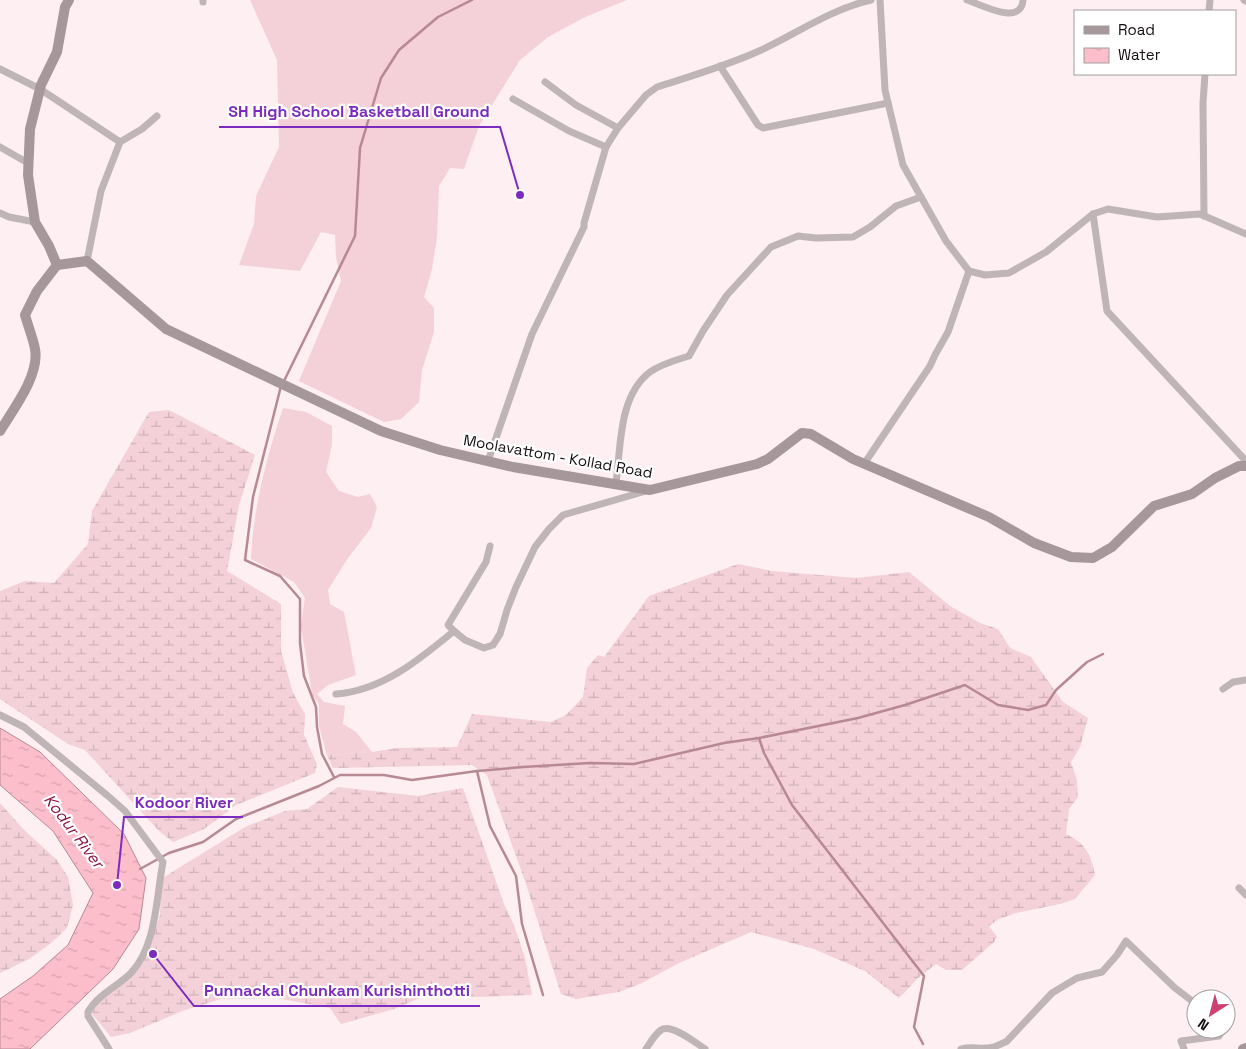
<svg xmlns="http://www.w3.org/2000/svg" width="1246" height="1049" font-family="'Space Grotesk',sans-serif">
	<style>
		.grass { fill: #f4d0d8 }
		.wetland { fill: url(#wetland-marsh) }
		.water { fill: url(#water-ripples); stroke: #b78993 }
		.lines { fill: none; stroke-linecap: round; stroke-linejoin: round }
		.stream { stroke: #b78993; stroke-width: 2.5 }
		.minor { stroke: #bfb5b7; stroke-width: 7 }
		.secondary { stroke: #a5979a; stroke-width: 10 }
		.labels { text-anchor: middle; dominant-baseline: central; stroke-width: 4.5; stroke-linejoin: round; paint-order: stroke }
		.street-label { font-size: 15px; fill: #140d0f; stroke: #fff }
		.water-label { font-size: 16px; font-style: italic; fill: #8a1443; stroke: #fff }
		.leader { fill: none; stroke: #7b2cbf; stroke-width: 2 }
		.callout-dot { fill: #7b2cbf; stroke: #fff; stroke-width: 2 }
		.callout-label { font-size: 16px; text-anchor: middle; font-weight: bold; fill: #7b2cbf; stroke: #fff; stroke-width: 4.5; stroke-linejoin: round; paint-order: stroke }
	</style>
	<defs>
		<pattern id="wetland-marsh" width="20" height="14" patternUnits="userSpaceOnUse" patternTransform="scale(1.25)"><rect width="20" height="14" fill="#f4d0d8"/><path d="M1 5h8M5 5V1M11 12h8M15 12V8" fill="none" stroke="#d0b1b8"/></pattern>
		<pattern id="water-ripples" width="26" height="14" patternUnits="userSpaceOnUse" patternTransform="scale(1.25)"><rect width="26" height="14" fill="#fdbecb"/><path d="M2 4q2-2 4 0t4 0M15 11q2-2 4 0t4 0" fill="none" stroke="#d8a2ad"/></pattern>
	</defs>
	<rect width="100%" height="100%" fill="#fdeff2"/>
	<g class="grass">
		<path d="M 250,0 L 627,0 L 585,17 L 548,37 L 520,60 L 479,126 L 464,169 L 450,168 L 439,186 L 437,237 L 432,269 L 424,297 L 434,308 L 434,332 L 422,370 L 419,402 L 401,419 L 384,422 L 299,381 L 341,281 L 336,257 L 335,235 L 321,232 L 300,271 L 239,265 L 254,224 L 256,196 L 279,147 L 277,60 Z"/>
		<path d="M 283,408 L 306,412 L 332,426 L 332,444 L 326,472 L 339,491 L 358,497 L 370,494 L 377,507 L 371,528 L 348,558 L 328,590 L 330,604 L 344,612 L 356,675 L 328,685 L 317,694 L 324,702 L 345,706 L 343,724 L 356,732 L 372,752 L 327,755 L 319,726 L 319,704 L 312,694 L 301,626 L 305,598 L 294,582 L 251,559 C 253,508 267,456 283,408 Z"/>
	</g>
	<g class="wetland">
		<path d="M 169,410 L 255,455 L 239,505 L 227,571 L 281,604 L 281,651 L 293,693 L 305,714 L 304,735 L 317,764 L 315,773 L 236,805 L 204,829 L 173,842 L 159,831 L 85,750 L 68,744 L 0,699 L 0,591 L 25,581 L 54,583 L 88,544 L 92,511 L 149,412 Z"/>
		<path d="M 738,564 L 772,571 L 856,578 L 909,572 L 950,606 L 980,623 L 998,629 L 1010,648 L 1031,657 L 1063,702 L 1088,718 L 1080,747 L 1071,762 L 1077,780 L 1078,797 L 1069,809 L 1066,834 C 1087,845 1090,853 1095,875 L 1075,899 L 1060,904 L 1016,913 L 999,919 L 989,926 L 997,937 L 994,942 L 962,970 L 946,970 L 936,964 L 918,978 L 899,998 L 865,971 L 814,949 L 751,932 L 679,963 L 642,983 L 619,992 L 576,999 L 561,994 L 526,884 L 487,775 L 472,765 L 333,768 L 327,755 L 372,752 L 397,748 L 457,747 L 472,714 L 551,722 L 566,715 L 583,697 L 587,668 L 598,655 L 604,657 L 649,596 Z"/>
		<path d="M 338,787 L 418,796 L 463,788 L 504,904 L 514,925 L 525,958 L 532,995 L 477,997 L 424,996 L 394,1009 L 341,1024 L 330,1008 L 277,998 L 221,999 L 185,1010 L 130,1033 L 111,1037 L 92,1014 L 96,1004 L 128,979 L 149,947 L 160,915 L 161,879 L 245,827 L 285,811 L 307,809 Z"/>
		<path d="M 0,803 L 24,830 L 57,860 L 68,877 L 73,905 L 67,928 L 50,944 L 29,959 L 0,973 Z"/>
	</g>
	<path class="water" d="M 0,728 L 40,752 L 124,834 L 146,878 L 139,929 L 113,969 L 30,1049 L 0,1049 L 0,999 L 33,976 L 68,945 L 93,893 L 53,831 L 0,785 Z"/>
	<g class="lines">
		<g class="stream">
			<path d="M 284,381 L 355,236 L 360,148 L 381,78 L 399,50 L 438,17 L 472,0"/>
			<path d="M 281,386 L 253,497 L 245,560 L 280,576 L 300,599 L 300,643 L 304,676 L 316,707 L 317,727 L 322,754 L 334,777"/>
			<path d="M 759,738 L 764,753 L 792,805 L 924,976 L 914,1027 L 923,1044"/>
			<path d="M 477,771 L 490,826 L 516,876 L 522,924 L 543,995"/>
			<path d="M 140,869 L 169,853 L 203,842 L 236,819 L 319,786 L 340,775 L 384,775 L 412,780 L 477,771 L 523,767 L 590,763 L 634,764 L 724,743 L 759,738 L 858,718 L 905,705 L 965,685 L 998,705 L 1028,710 L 1046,705 L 1056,690 L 1087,662 L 1103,654"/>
		</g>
		<g class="minor">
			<path d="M 203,0 L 203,2"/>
			<path d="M 880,0 L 885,90 L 903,165 L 946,241 L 969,271 L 985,275 L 1009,273 L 1046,252 L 1093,214 L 1108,209 L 1157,217 L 1200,214 L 1246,234"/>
			<path d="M 967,0 C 980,4 1021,27 1023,0"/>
			<path d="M 1244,0 L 1246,1"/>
			<path d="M 1209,11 L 1210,0"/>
			<path d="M 720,66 L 758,125 L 763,128 L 888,103"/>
			<path d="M 0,69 L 40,89 L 120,142"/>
			<path d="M 545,82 L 576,105 L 618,128"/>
			<path d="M 513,99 L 569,131 L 606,147"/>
			<path d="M 0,147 L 28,163"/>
			<path d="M 0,213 L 9,217 L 35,222"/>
			<path d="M 1093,214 L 1107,311 L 1246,461"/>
			<path d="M 1204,216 L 1203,103 L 1205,74"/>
			<path d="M 87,261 L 101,191 L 120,142 L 142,129 L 157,116"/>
			<path d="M 488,461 L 532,334 L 584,227 L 584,223 L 606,147 L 618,128 L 646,95 L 657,87 C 691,76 726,66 759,51 C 796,34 831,9 871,0"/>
			<path d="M 864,464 L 930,366 L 935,355 L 948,332 L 969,271"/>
			<path d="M 616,483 C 621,448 618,396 650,372 C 661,364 676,360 689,356 L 703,331 L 727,295 L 771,247 L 798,236 L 816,238 L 853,237 L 870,227 L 896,206 L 921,197"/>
			<path d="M 454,631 L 448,625 L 486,562 L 490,546"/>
			<path d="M 1223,689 L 1233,682 L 1246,680"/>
			<path d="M 336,694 C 382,691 420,659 454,631 L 465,640 L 484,648 L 493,645 L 500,634 L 507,610 L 516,587 L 535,547 L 549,529 L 563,515 L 646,491"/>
			<path d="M 0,715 L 24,727 L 108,796 L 125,811 L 163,862 C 156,897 157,945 131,973 C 117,987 98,994 88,1012 L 88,1016 L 109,1049"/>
			<path d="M 1239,888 L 1246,895"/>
			<path d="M 646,1049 C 650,1043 655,1034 661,1030 C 671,1023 696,1043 705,1049"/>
			<path d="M 961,1049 C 971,1046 978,1049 987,1048 C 994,1048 1001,1044 1007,1041 L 1052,993 L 1077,978 L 1102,972 L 1117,955 L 1126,941 L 1175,988 L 1196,1004"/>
			<path d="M 1184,1049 L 1181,1041 L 1219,1036 L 1223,1029"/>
		</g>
		<g class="secondary">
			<path d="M 57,265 L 87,261 L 166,329 L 381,431 L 440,450 L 513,467 L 650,490 L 757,464 L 768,459 L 802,433 L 811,434 L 853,459 L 989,517 L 1034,543 L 1071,557 L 1093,558 L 1112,547 L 1154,506 L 1192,494 L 1215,478 L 1239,466 L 1246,466"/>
			<path d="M 0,431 C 13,410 40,375 35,349 C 33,338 28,326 25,315 L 37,291 L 57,265 L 49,246 L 35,222 L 28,175 L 30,129 L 41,85 L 57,52 L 65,7 L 69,0"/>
			<path d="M 1243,1049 L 1246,1048"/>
		</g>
	</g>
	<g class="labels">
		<g class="street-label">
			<text transform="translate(558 456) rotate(10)">Moolavattom - Kollad Road</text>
		</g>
		<g class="water-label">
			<text transform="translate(74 831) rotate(53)">Kodur River</text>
		</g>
	</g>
	<path class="leader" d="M520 195L500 127H219M117 885L124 817H243M153 954L194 1006H480"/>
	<g class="callout-dot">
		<circle cx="520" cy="195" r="5"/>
		<circle cx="117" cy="885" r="5"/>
		<circle cx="153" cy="954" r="5"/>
	</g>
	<g class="callout-label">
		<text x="359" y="117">SH High School Basketball Ground</text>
		<text x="184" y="808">Kodoor River</text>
		<text x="337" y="996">Punnackal Chunkam Kurishinthotti</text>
	</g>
	<rect x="1074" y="10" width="162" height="65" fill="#ffffff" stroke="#a19e9f"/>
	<rect x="1084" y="26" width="25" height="8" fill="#a5979a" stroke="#a19e9f"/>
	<text x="1118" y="35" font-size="15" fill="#140d0f">Road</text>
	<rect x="1084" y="48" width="25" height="15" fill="url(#water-ripples)" stroke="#a19e9f"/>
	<text x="1118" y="60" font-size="15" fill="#140d0f">Water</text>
	<g transform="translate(1211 1014) rotate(216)"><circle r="24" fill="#ffffff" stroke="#a19e9f"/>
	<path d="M0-4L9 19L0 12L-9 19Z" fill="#cd406f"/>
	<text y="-8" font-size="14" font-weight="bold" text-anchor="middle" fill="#140d0f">N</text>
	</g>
</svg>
